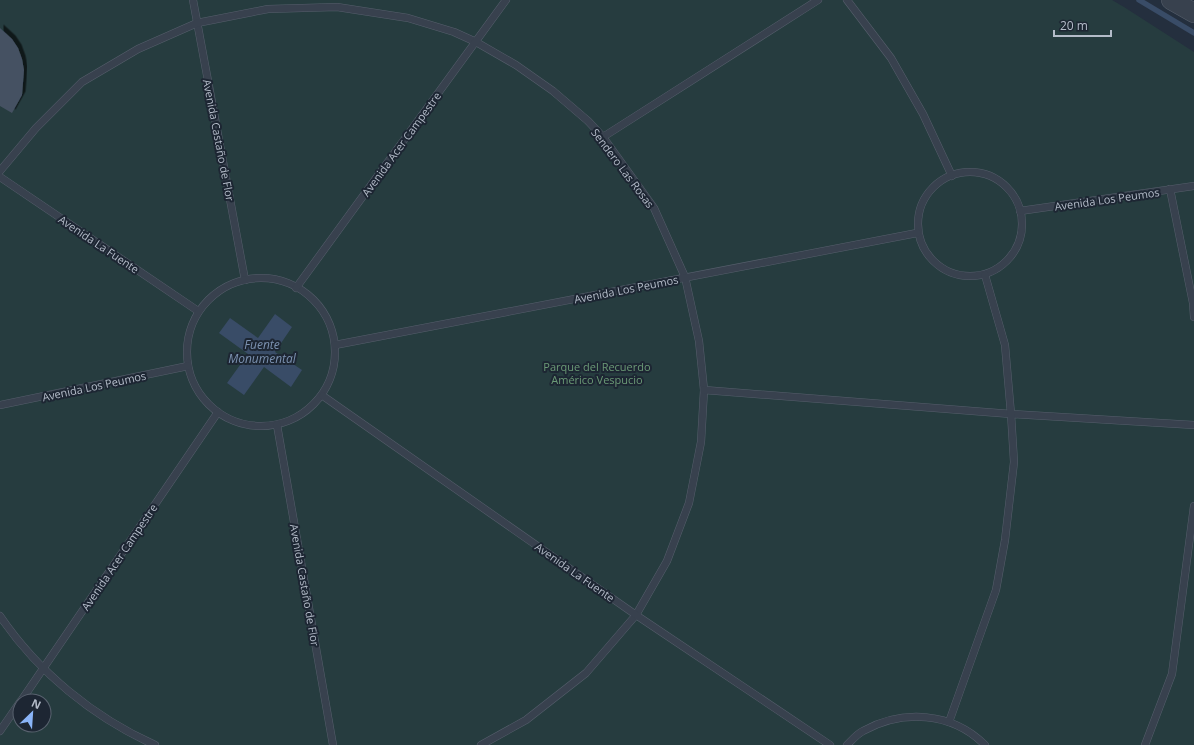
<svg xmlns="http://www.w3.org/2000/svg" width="1194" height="745" font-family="'Open Sans',sans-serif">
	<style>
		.green { fill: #263c3f; fill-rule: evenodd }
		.water { fill: #394c67 }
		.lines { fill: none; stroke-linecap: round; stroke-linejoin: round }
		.stream { stroke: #394c67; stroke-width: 5.5 }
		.building { fill: #455162; filter: url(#shadow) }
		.service-casing { stroke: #565f6c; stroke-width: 8 }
		.tertiary-casing { stroke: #565f6c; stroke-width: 20 }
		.service { stroke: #38414e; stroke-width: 7 }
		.tertiary { stroke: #38414e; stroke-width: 19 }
		.labels { text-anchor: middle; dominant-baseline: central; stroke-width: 4; stroke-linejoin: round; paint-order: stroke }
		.street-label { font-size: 11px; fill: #b4bcc9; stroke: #1d2633 }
		.park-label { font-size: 11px; fill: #6b9a76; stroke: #1d2633 }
		.water-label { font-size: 12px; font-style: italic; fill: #7c92b1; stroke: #1d2633 }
	</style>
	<defs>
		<filter id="shadow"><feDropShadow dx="3.5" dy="-3.5" stdDeviation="0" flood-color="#0009"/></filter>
	</defs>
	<rect width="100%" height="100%" fill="#242f3e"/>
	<path class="green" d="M 0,0 L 1112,0 L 1124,7 L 1194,52 L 1194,745 L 0,745 ZM 20,701 L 44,701 L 44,725 L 20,725 Z"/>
	<path class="water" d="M 275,314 L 292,327 L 275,352 L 302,370 L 291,387 L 264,367 L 244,395 L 227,383 L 248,354 L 219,333 L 230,318 L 258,338 Z"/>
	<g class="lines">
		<path class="stream" d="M 1139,0 L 1194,33"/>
	</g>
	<path class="building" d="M 0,28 L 12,39 L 18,48 L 22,59 L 24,70 L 22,95 L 12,113 L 0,106 Z"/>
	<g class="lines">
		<g class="service-casing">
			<g id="service">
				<path d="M 193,0 L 245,280"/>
				<path d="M 847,0 L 891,58 L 923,114 L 952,176"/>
				<path d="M 603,137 L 818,0"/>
				<path d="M 0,171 L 36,128 L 82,82 L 138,49 L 197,23 L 268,9 L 337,7 L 408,18 L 454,32 L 476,42 L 516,65 L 553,91 L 588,121 L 603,137 L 654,208 L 685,277 L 699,341 L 704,390 L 701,442 L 689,503 L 667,561 L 636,615 L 586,673 L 526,720 L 481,745"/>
				<circle cx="970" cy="224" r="52"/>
				<path d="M 0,177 L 198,311"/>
				<path d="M 1170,189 L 1193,303 L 1194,317"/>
				<path d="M 1020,211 L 1194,186"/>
				<circle cx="261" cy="352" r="74"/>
				<path d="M 296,288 L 506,0"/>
				<path d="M 335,345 L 917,233"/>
				<path d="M 704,390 L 1011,414 L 1194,425"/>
				<path d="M 323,396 L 636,615 L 830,745"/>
				<path d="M 0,405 L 188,366"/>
				<path d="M 277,425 L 333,745"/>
				<path d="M 0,616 C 38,672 93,717 155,745"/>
				<path d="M 21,701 L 218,412"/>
				<path d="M 949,722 L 996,590 L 1005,540 L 1014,462 L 1011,414 L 1005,345 L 985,275"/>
				<path d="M 0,731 L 20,702"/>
				<path d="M 847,745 C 852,740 857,734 863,731 C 903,709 952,712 985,745"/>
				<path d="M 1145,745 L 1172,674 L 1194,506"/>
			</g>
		</g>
		<g class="tertiary-casing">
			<path id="tertiary" d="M 1171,0 L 1194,13"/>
		</g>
		<use href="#service" class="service"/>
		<use href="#tertiary" class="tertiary"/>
	</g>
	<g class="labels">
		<g class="street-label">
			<text transform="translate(219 140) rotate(79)">Avenida Castaño de Flor</text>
			<text transform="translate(401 144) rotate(-54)">Avenida Acer Campestre</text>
			<text transform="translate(623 168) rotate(53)">Sendero Las Rosas</text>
			<text transform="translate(1107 199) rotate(-8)">Avenida Los Peumos</text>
			<text transform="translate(99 244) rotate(34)">Avenida La Fuente</text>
			<text transform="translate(626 289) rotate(-11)">Avenida Los Peumos</text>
			<text transform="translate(94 386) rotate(-12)">Avenida Los Peumos</text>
			<text transform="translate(119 557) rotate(-56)">Avenida Acer Campestre</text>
			<text transform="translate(575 572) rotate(35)">Avenida La Fuente</text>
			<text transform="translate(305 585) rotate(80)">Avenida Castaño de Flor</text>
		</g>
		<g class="park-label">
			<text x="597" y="366">Parque del Recuerdo<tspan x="597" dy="13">Américo Vespucio</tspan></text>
		</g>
		<g class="water-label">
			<text x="262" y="344">Fuente<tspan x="262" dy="14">Monumental</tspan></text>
		</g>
	</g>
	<g transform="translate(32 713) rotate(25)"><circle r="19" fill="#1d2633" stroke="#59626f"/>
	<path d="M0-3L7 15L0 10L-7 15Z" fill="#8ab4f8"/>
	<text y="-6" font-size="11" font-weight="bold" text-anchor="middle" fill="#b4bcc9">N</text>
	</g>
	<path d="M1054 30v6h57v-6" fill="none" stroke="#b4bcc9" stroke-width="2"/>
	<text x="1060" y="30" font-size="12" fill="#b4bcc9" stroke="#1d2633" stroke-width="3" paint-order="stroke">20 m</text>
</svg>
